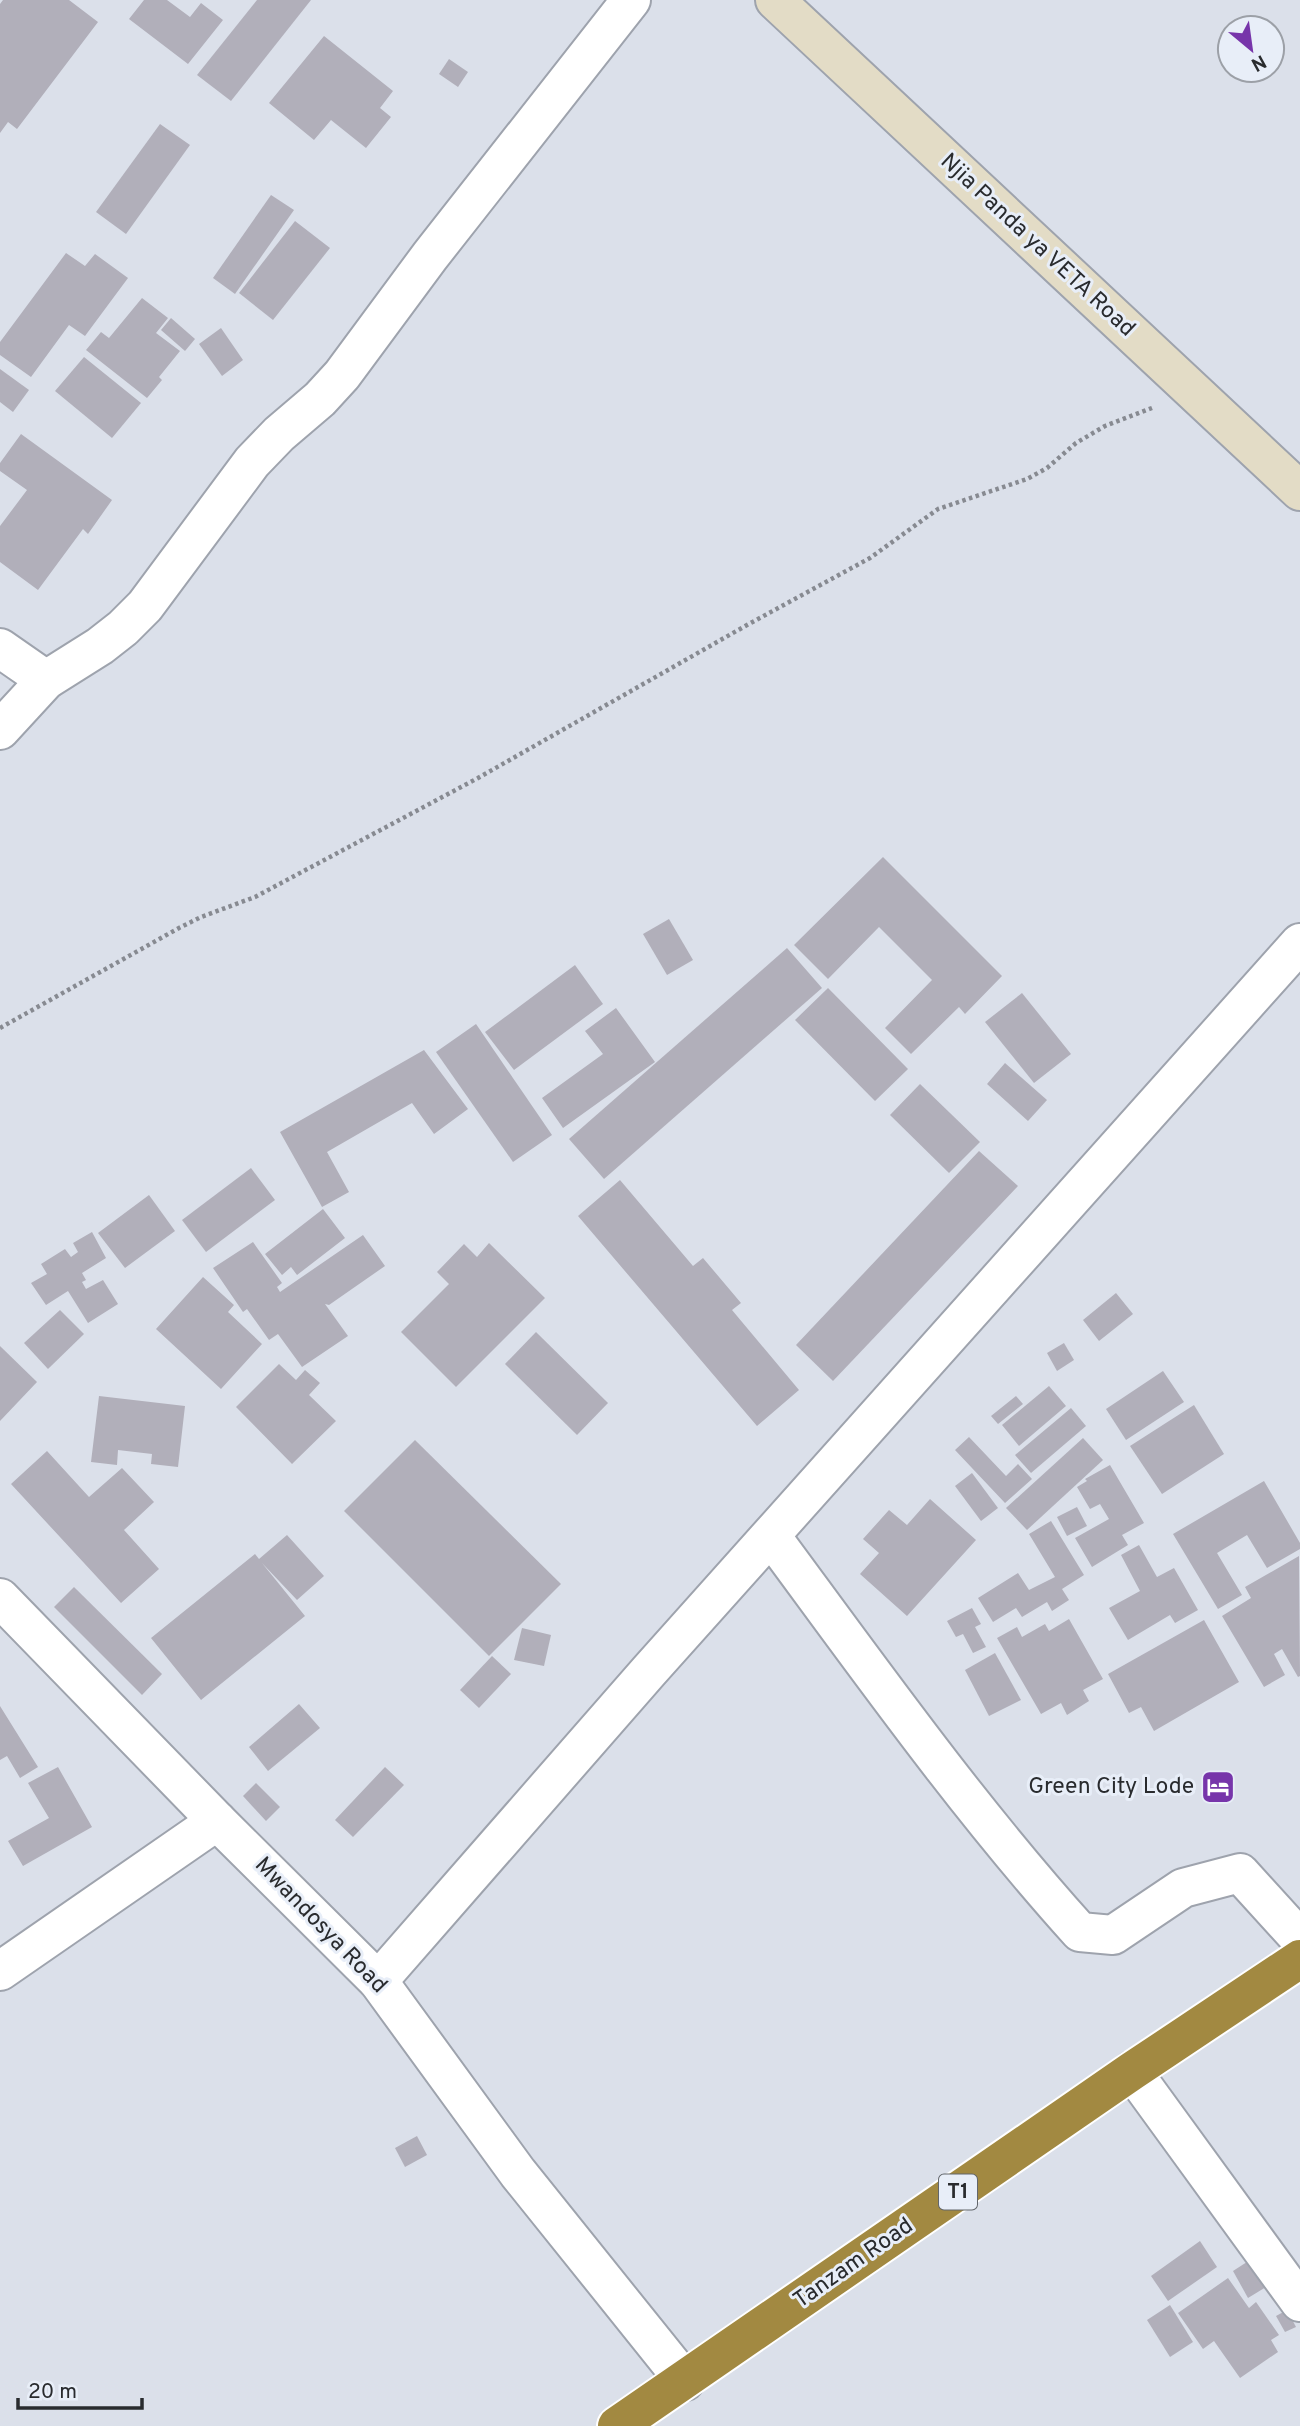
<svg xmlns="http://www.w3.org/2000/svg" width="1300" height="2426" font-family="Overpass,sans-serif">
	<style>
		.building { fill: #b1afba }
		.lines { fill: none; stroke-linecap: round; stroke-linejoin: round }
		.street-casing { stroke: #9ea3ad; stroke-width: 42 }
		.secondary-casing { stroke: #9ea3ad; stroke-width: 42 }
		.highway-casing { stroke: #fff; stroke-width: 42 }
		.path { stroke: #878a91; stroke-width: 4.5; stroke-dasharray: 3.5 3.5; stroke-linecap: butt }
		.street { stroke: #fff; stroke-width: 38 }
		.secondary { stroke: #e3dcc6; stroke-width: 38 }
		.highway { stroke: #a28941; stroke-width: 38 }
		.labels { text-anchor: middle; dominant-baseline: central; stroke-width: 6; stroke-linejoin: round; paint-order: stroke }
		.shield { fill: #e8eef8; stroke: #62666b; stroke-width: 2 }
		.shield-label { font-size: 21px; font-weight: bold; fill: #292b2e }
		.street-label { font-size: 23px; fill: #292b2e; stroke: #e8eef8 }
		.poi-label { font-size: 23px; fill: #292b2e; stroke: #e8eef8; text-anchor: end }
	</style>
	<rect width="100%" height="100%" fill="#dbe0ea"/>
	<g class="building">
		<path d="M 3,0 L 69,0 L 98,22 L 17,129 L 8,122 L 0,133 L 0,4 Z"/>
		<path d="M 144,0 L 167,0 L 190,17 L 201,3 L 223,20 L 188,64 L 129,19 Z"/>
		<path d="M 257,0 L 311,0 L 231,101 L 197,75 Z"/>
		<path d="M 324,36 L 393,91 L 380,108 L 391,117 L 366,148 L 331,120 L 314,140 L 269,103 Z"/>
		<path d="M 449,59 L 468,72 L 458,87 L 439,74 Z"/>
		<path d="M 160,124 L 190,145 L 126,234 L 96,212 Z"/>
		<path d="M 271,195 L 294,210 L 235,294 L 213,278 Z"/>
		<path d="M 295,221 L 330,248 L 273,320 L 239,293 Z"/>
		<path d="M 66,253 L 85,266 L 95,254 L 128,278 L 85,336 L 69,325 L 31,377 L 0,355 L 0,342 Z"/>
		<path d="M 142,298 L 168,318 L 156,333 L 180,351 L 159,377 L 162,380 L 147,398 L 86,350 L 101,332 L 109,338 Z"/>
		<path d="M 171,318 L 195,339 L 185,351 L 161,330 Z"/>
		<path d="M 221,328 L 243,360 L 222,376 L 199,344 Z"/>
		<path d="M 84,357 L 141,403 L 112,438 L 55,391 Z"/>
		<path d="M 0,369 L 29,390 L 13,412 L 0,402 Z"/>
		<path d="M 21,434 L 112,500 L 88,534 L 83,529 L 38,590 L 0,562 L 0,526 L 27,490 L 0,471 L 0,463 Z"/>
		<path d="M 883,857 L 1002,976 L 965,1014 L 959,1007 L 911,1054 L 885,1028 L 932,980 L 879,927 L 828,979 L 794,945 Z"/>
		<path d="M 669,919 L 693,960 L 667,975 L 643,934 Z"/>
		<path d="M 787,948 L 822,988 L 604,1179 L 569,1139 Z"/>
		<path d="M 575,965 L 603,1004 L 514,1070 L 485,1032 Z"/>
		<path d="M 828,988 L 908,1069 L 875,1101 L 795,1020 Z"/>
		<path d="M 1022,993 L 1071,1054 L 1034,1083 L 985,1022 Z"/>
		<path d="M 616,1008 L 655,1062 L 563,1128 L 542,1098 L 603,1054 L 585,1031 Z"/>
		<path d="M 476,1024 L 552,1135 L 513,1162 L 436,1052 Z"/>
		<path d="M 424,1050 L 468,1109 L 434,1134 L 412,1103 L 327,1152 L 349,1192 L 322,1207 L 280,1132 Z"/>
		<path d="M 1005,1063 L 1047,1100 L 1028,1121 L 987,1084 Z"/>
		<path d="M 920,1084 L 980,1142 L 949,1173 L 890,1115 Z"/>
		<path d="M 979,1151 L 1018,1186 L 833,1381 L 796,1345 Z"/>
		<path d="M 251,1168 L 275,1200 L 206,1252 L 182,1220 Z"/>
		<path d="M 620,1180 L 693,1266 L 703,1258 L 741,1303 L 732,1310 L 799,1390 L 757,1426 L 578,1216 Z"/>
		<path d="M 149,1195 L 175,1231 L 125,1268 L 98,1233 Z"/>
		<path d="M 323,1209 L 345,1238 L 297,1275 L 291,1267 L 282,1275 L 265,1254 Z"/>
		<path d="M 92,1232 L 106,1258 L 82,1273 L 86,1280 L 82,1282 L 86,1289 L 103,1280 L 118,1304 L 88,1323 L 68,1291 L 46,1305 L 31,1283 L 47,1274 L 41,1264 L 65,1249 L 71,1257 L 78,1252 L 73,1243 Z"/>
		<path d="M 363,1235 L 385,1266 L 329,1305 L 325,1304 L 348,1336 L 302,1367 L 278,1334 L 269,1340 L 247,1309 L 243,1312 L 213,1268 L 253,1242 L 282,1283 L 277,1287 L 280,1292 Z"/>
		<path d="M 489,1243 L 545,1298 L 456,1387 L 401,1332 L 449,1284 L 437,1272 L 464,1244 L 477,1257 Z"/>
		<path d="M 203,1277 L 234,1305 L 228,1312 L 262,1344 L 221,1389 L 156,1329 Z"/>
		<path d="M 1116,1293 L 1133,1314 L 1099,1341 L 1083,1320 Z"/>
		<path d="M 60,1310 L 84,1334 L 48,1369 L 24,1343 Z"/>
		<path d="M 536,1332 L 608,1403 L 577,1435 L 505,1364 Z"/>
		<path d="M 1064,1343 L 1074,1360 L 1057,1371 L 1047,1353 Z"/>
		<path d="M 0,1346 L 37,1382 L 0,1421 Z"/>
		<path d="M 279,1364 L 296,1380 L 305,1370 L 320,1383 L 309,1395 L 336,1421 L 292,1464 L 236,1407 Z"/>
		<path d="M 1163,1371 L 1184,1402 L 1126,1440 L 1106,1409 Z"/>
		<path d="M 1049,1386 L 1066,1406 L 1019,1446 L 1002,1425 Z"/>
		<path d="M 99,1396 L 185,1406 L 178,1467 L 151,1464 L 152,1454 L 118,1450 L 117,1465 L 91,1462 Z"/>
		<path d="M 1016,1396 L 1023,1404 L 998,1424 L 991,1416 Z"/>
		<path d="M 1194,1405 L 1224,1454 L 1162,1494 L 1130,1446 Z"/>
		<path d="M 1071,1408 L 1086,1426 L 1031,1473 L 1015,1455 Z"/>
		<path d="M 969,1437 L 1006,1476 L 1018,1464 L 1032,1479 L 1005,1503 L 955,1450 Z"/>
		<path d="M 1083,1438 L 1103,1460 L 1027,1530 L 1006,1508 Z"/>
		<path d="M 415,1440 L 561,1584 L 489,1656 L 344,1511 Z"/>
		<path d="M 47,1451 L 89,1497 L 122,1468 L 154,1502 L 124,1530 L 159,1569 L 121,1603 L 11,1484 Z"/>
		<path d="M 1110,1465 L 1144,1523 L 1122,1535 L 1128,1545 L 1092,1567 L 1075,1538 L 1109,1519 L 1100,1504 L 1090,1509 L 1077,1487 L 1087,1481 L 1085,1479 Z"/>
		<path d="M 972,1473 L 998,1508 L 981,1521 L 955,1486 Z"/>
		<path d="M 1264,1481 L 1300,1543 L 1300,1549 L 1267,1568 L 1247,1535 L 1217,1553 L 1242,1595 L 1218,1609 L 1173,1534 Z"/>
		<path d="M 930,1499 L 976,1540 L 907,1616 L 860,1574 L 879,1553 L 863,1539 L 889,1510 L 907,1525 Z"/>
		<path d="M 1077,1507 L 1087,1526 L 1067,1536 L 1057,1517 Z"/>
		<path d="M 1051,1521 L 1084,1575 L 1062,1589 L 1069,1600 L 1052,1611 L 1047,1602 L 1022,1617 L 1016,1608 L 993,1622 L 978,1598 L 1018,1573 L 1029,1590 L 1055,1577 L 1029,1534 Z"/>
		<path d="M 287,1535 L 324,1576 L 297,1600 L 262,1563 L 305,1616 L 201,1700 L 151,1638 L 255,1554 L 259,1559 Z"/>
		<path d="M 1139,1545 L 1157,1577 L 1174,1568 L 1198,1610 L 1175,1623 L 1170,1615 L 1128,1640 L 1109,1608 L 1140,1591 L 1121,1555 Z"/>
		<path d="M 1299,1556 L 1300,1676 L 1298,1677 L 1282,1649 L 1274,1654 L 1285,1675 L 1264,1687 L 1222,1616 L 1251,1598 L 1245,1587 Z"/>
		<path d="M 74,1587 L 162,1674 L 142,1695 L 54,1607 Z"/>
		<path d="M 972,1608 L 981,1624 L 975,1627 L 986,1647 L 973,1653 L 963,1634 L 956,1637 L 947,1621 Z"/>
		<path d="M 1069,1619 L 1103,1679 L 1083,1690 L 1089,1701 L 1067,1715 L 1061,1703 L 1041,1714 L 997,1638 L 1017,1627 L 1022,1637 L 1045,1624 L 1049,1631 Z"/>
		<path d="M 1204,1620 L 1239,1682 L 1154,1731 L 1141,1707 L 1129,1713 L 1108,1674 Z"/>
		<path d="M 522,1628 L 551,1635 L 544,1666 L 514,1660 Z"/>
		<path d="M 995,1653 L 1021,1700 L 989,1716 L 965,1670 Z"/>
		<path d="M 492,1656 L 511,1674 L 479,1708 L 460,1690 Z"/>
		<path d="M 299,1704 L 320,1728 L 268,1771 L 249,1747 Z"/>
		<path d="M 0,1706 L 38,1767 L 20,1778 L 7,1756 L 0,1760 Z"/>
		<path d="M 58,1767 L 92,1827 L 23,1866 L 8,1841 L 49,1818 L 28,1783 Z"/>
		<path d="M 385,1767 L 404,1785 L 353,1837 L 335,1820 Z"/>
		<path d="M 256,1783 L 280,1807 L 266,1821 L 243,1796 Z"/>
		<path d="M 417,2136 L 427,2155 L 405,2167 L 395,2148 Z"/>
		<path d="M 1200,2241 L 1217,2267 L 1168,2301 L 1151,2276 Z"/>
		<path d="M 1250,2260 L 1266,2287 L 1248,2298 L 1233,2271 Z"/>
		<path d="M 1228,2278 L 1249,2308 L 1256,2302 L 1279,2335 L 1271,2340 L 1278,2352 L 1240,2378 L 1214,2341 L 1203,2349 L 1178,2313 Z"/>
		<path d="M 1170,2305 L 1193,2342 L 1170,2357 L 1147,2320 Z"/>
		<path d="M 1287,2310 L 1296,2327 L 1285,2332 L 1276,2316 Z"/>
	</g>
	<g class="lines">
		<g class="street-casing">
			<g id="street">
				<path d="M 0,648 L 46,680"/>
				<path d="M 0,730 L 46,680 L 100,646 L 123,628 L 145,606 L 252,462 L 279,434 L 320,399 L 342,375 L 430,256 L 631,0"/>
				<path d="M 771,1536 C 870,1670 968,1808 1080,1932 L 1113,1935 L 1183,1888 L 1240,1873 L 1300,1939"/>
				<path d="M 0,1598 L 217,1821 L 378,1981 L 518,2173 L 685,2381"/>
				<path d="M 0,1971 L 217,1821"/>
				<path d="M 378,1981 L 649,1671 L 1300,943"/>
				<path d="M 1132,2071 L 1300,2302"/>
			</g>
		</g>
		<g class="secondary-casing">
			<path id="secondary" d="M 775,0 L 1300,491"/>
		</g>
		<g class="highway-casing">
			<path id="highway" d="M 617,2426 L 1132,2071 L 1300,1959"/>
		</g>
		<path class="path" d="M 0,1028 L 179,928 L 201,917 L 255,897 L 478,778 L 747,625 L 870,558 L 938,509 L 1027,479 L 1047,468 L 1076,443 L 1105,426 L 1152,408"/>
		<use href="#street" class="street"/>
		<use href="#secondary" class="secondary"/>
		<use href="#highway" class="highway"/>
	</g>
	<defs>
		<g id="hotel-square" transform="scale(1.75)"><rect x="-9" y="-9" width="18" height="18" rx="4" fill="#7735aa" stroke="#e8eef8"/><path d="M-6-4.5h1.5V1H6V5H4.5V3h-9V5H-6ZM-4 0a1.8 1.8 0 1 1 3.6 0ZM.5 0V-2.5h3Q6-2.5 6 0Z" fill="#fff"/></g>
	</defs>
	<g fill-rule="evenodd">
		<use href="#hotel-square" x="1218" y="1787"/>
	</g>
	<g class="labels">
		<rect class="shield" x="939" y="2174.5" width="38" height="35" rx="5"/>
		<g class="shield-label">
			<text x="958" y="2192">T1</text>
		</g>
		<g class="street-label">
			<text transform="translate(1037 246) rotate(43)">Njia Panda ya VETA Road</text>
			<text transform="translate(320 1926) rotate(46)">Mwandosya Road</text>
			<text transform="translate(854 2264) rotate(-35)">Tanzam Road</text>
		</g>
		<g class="poi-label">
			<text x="1194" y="1787">Green City Lode</text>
		</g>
	</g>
	<g transform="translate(1251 49) rotate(151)"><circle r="33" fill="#e8eef8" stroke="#9ca0a7" stroke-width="2"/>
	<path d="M0-5L12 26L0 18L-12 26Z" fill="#7735aa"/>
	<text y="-10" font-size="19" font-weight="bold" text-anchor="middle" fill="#292b2e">N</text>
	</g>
	<path d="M18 2398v10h124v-10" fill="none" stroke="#292b2e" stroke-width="3.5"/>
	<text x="28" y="2398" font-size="21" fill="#292b2e" stroke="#e8eef8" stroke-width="5" paint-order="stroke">20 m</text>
</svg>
